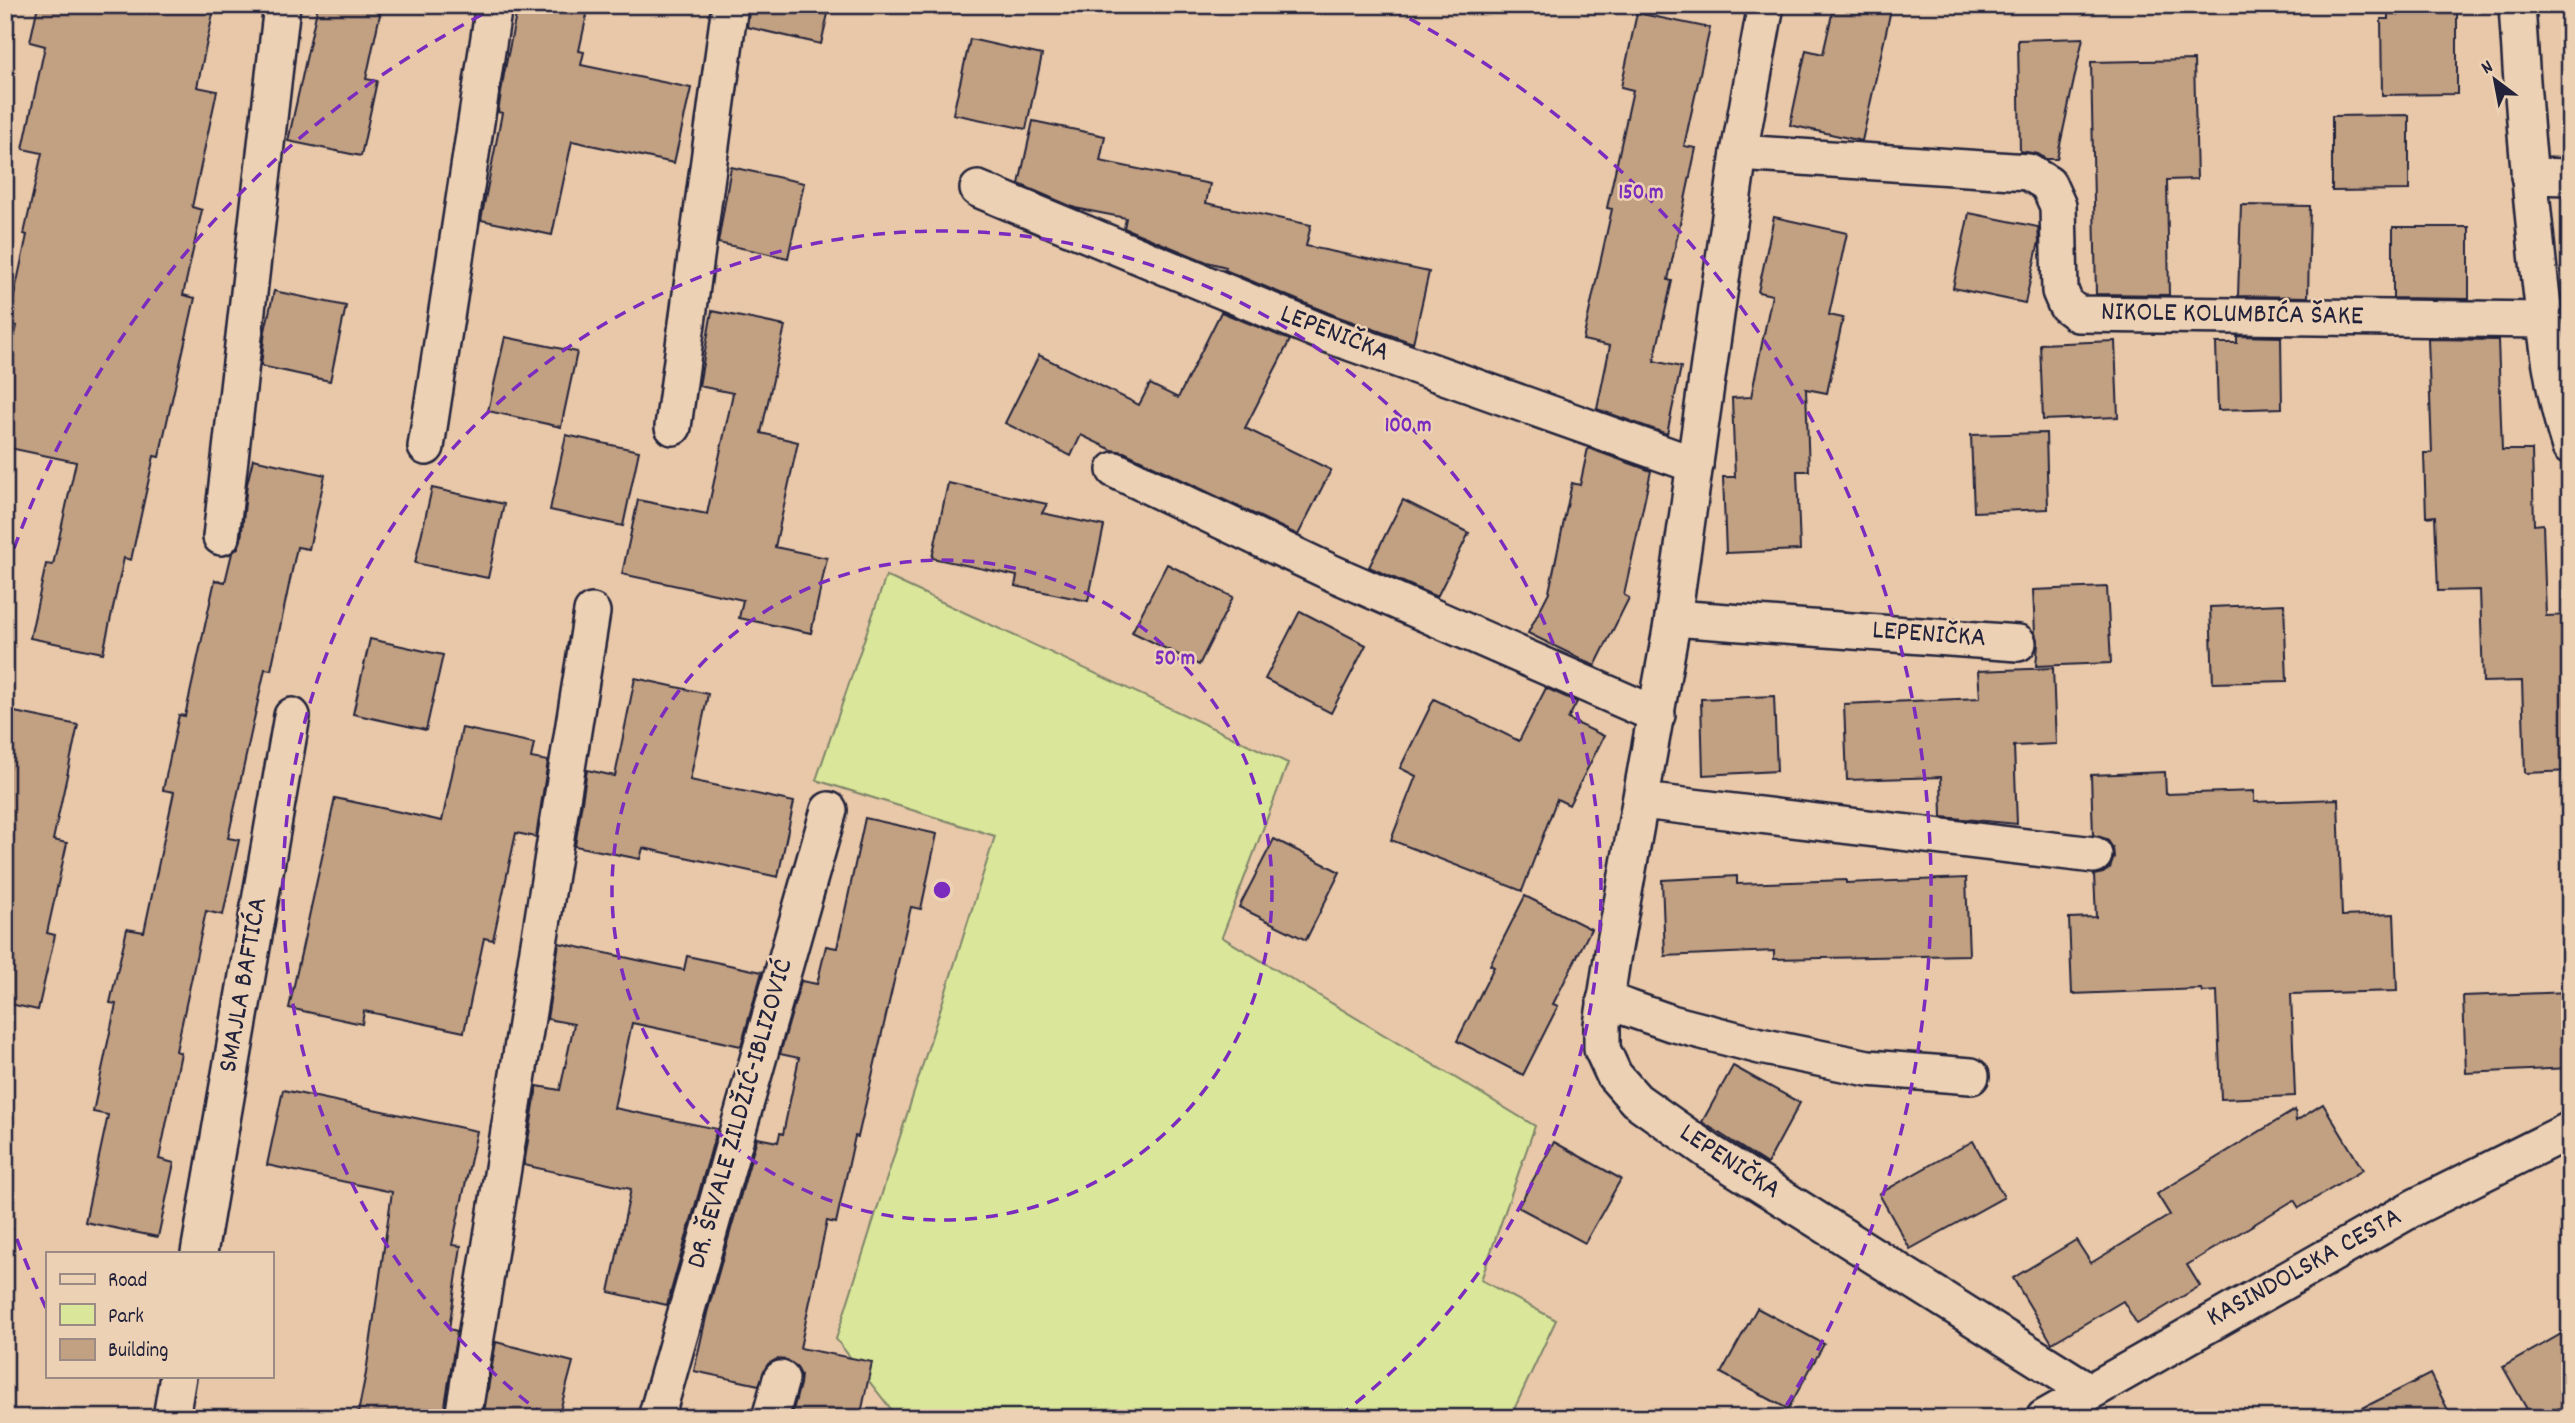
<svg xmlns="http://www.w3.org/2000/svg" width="2575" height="1423" font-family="Dekko,sans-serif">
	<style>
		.green { fill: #dae699; stroke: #7e846a; stroke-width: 2 }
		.building { fill: #c2a082; stroke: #22223b; stroke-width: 2 }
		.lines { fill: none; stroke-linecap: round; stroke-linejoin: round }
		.minor-casing { stroke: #22223b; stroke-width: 40 }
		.minor { stroke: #edd1b4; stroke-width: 35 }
		.ring { fill: none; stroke: #7b2cbf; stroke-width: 3.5; stroke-dasharray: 12 9 }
		.labels { text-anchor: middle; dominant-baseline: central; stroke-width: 5; stroke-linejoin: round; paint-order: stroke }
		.street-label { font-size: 28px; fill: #22223b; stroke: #edd1b4 }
		.centre { fill: #7b2cbf; stroke: #edd1b4; stroke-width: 3.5 }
		.ring-label { font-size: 21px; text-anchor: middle; font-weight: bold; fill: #7b2cbf; stroke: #edd1b4; stroke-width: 5; stroke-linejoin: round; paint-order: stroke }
	</style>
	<rect width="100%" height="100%" fill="#e8c8a8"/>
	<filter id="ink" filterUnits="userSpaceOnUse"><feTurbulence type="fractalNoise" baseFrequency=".0143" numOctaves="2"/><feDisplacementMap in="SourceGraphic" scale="14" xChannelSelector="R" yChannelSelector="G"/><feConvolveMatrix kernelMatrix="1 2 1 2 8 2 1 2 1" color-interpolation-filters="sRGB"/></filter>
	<g filter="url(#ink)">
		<path class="green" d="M 886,576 L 1288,763 L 1222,937 L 1535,1126 L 1481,1280 L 1556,1320 L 1510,1418 L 898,1418 L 836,1339 L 995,836 L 816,780 Z"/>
		<g class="building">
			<path d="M 38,5 L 215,5 L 197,87 L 217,91 L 192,207 L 202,210 L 183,295 L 195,298 L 159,457 L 154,456 L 131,560 L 124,558 L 103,653 L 30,638 L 46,564 L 53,565 L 76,462 L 5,447 L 5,378 L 17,326 L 8,324 L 27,235 L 24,234 L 42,153 L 23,149 L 45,46 L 30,42 Z"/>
			<path d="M 318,5 L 382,5 L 366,79 L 377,81 L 361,156 L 288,141 Z"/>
			<path d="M 518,5 L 589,5 L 579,51 L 584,52 L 581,65 L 691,88 L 674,163 L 572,141 L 552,235 L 481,220 L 502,113 L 498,112 L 504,74 Z"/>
			<path d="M 750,5 L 830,5 L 821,44 L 747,27 Z"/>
			<path d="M 1834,5 L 1892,5 L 1862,141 L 1790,125 L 1806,50 L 1823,54 Z"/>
			<path d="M 2388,5 L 2457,5 L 2457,94 L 2382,95 L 2381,19 L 2388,19 Z"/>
			<path d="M 1637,13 L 1710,28 L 1684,146 L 1696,148 L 1668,280 L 1672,281 L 1654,361 L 1681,367 L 1667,434 L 1597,409 L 1610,346 L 1583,340 L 1612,209 L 1607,208 L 1633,90 L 1621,87 Z"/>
			<path d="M 2083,38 L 2057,159 L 2046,159 L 2038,154 L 2020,151 L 2018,40 Z"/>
			<path d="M 970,39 L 1042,55 L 1026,129 L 953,114 Z"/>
			<path d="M 2194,60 L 2197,179 L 2167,180 L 2169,295 L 2096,294 L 2091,62 Z"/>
			<path d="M 2409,115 L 2409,190 L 2332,191 L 2332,116 Z"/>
			<path d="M 1033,121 L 1105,136 L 1100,161 L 1210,184 L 1206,203 L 1311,225 L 1306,246 L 1429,272 L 1413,343 L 1336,316 L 1225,270 L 1226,267 L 1207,262 L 1124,228 L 1126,218 L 1075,208 L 1019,184 Z"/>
			<path d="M 731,167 L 804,183 L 788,258 L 718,243 Z"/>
			<path d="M 2241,205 L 2310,206 L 2308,297 L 2238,296 Z"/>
			<path d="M 1969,213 L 2038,227 L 2039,242 L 2025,303 L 1953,288 Z"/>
			<path d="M 1774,217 L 1847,233 L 1829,315 L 1843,318 L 1827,393 L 1806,389 L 1809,471 L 1797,471 L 1800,550 L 1726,553 L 1723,477 L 1735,477 L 1732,398 L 1751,397 L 1772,295 L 1758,292 Z"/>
			<path d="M 2393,227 L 2469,227 L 2469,299 L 2393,298 Z"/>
			<path d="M 274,291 L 346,306 L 330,381 L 261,366 L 265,331 Z"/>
			<path d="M 712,311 L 785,326 L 761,433 L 798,442 L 775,547 L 827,558 L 811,633 L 739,618 L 743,600 L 622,574 L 638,500 L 707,514 L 733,393 L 699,386 Z"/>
			<path d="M 1221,312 L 1290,340 L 1245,428 L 1331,470 L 1298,535 L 1124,452 L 1112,450 L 1081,435 L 1071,456 L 1005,423 L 1039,355 L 1139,405 L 1150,384 L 1178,398 Z"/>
			<path d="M 2237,336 L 2281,337 L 2282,408 L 2218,410 L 2216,343 L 2237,343 Z"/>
			<path d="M 505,337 L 577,352 L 561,427 L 488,411 Z"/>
			<path d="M 2428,339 L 2498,340 L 2502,450 L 2532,450 L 2534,525 L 2543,524 L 2546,616 L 2570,615 L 2570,771 L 2525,773 L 2522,681 L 2483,682 L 2480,590 L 2438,591 L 2435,516 L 2426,517 L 2424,453 L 2432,453 Z"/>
			<path d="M 2115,341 L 2118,417 L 2043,420 L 2040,344 Z"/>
			<path d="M 2046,433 L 2048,509 L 1974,512 L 1971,435 Z"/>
			<path d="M 566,435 L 639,451 L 623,526 L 550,510 Z"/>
			<path d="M 1588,448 L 1651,471 L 1624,595 L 1629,598 L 1595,666 L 1528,633 L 1549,592 L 1572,483 L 1580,485 Z"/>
			<path d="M 253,459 L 325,475 L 309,549 L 297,547 L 271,670 L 265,669 L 228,838 L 239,840 L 223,915 L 206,911 L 176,1051 L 181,1053 L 159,1159 L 174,1163 L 158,1237 L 85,1222 L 108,1115 L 93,1112 L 116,1004 L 110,1003 L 127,929 L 144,932 L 174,792 L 163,790 L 179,715 L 185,716 L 215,580 L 225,582 L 232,553 L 238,548 L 241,540 L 247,484 Z"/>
			<path d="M 948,483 L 1047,504 L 1042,513 L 1104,526 L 1088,601 L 1015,586 L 1017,576 L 932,558 Z"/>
			<path d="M 432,488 L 504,504 L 488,578 L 415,563 Z"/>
			<path d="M 1403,500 L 1469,533 L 1437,597 L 1369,567 Z"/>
			<path d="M 1167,564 L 1233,597 L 1199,665 L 1132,632 Z"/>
			<path d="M 2107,587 L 2111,663 L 2036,666 L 2038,644 L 2035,633 L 2033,590 Z"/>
			<path d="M 2284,604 L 2287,681 L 2213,683 L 2210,607 Z"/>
			<path d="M 1300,611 L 1366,645 L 1331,713 L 1265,679 Z"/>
			<path d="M 370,639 L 443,655 L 426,730 L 353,714 Z"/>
			<path d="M 2053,668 L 2056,744 L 2014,746 L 2017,824 L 1942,817 L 1941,777 L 1847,780 L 1844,704 L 1980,698 L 1978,671 Z"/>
			<path d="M 635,678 L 708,694 L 690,780 L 794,802 L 778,877 L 643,848 L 640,859 L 575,846 L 587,770 L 615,776 Z"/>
			<path d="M 1546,688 L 1577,702 L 1568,719 L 1604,736 L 1569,805 L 1557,799 L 1522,891 L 1391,840 L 1416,776 L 1400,768 L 1434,699 L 1519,741 Z"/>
			<path d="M 1774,696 L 1777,771 L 1703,775 L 1701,699 Z"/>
			<path d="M 5,710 L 78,725 L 53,840 L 67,843 L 47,933 L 55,935 L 38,1010 L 5,1003 Z"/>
			<path d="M 462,728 L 534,743 L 531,758 L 548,761 L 536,837 L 516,833 L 493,940 L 484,938 L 464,1032 L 364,1011 L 362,1024 L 289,1008 L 335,798 L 442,821 Z"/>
			<path d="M 2165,772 L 2166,794 L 2254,791 L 2254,802 L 2338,799 L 2342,916 L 2394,914 L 2397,991 L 2291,994 L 2295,1096 L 2221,1099 L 2217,991 L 2202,992 L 2201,989 L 2072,994 L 2069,918 L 2096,917 L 2094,875 L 2103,873 L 2110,868 L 2114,857 L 2113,848 L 2107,839 L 2093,835 L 2091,775 Z"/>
			<path d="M 865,818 L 937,834 L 921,909 L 911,907 L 858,1137 L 855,1136 L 836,1223 L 827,1221 L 800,1348 L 872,1362 L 860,1418 L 791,1418 L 800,1384 L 801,1375 L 796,1366 L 787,1360 L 777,1359 L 768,1364 L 759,1385 L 694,1371 L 707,1313 L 757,1138 L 778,1142 L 780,1133 L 783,1134 L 799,1058 L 780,1054 L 801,981 L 817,984 L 826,946 L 837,948 Z"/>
			<path d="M 1274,839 L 1340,872 L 1306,940 L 1239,907 Z"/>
			<path d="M 1737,876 L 1737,884 L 1846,880 L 1846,883 L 1966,878 L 1969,955 L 1774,959 L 1774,951 L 1665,956 L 1662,880 Z"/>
			<path d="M 1525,896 L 1591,929 L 1553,1004 L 1558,1006 L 1523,1075 L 1457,1041 L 1494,967 L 1490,965 Z"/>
			<path d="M 559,943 L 684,970 L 687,956 L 762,972 L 741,1046 L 632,1023 L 614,1108 L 717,1129 L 667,1305 L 609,1292 L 631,1189 L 524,1165 L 537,1086 L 560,1090 L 574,1024 L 547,1019 Z"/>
			<path d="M 2570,992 L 2570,1068 L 2466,1073 L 2463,996 Z"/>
			<path d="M 1733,1066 L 1800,1103 L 1767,1164 L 1702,1122 Z"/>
			<path d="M 283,1090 L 477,1131 L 452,1245 L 461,1246 L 449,1329 L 457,1331 L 443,1418 L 357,1418 L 366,1373 L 392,1192 L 267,1165 Z"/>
			<path d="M 2323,1104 L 2363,1170 L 2299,1208 L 2294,1200 L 2187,1265 L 2200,1286 L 2137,1324 L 2123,1301 L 2052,1343 L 2013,1278 L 2076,1240 L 2091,1263 L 2170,1215 L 2157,1194 L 2295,1110 L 2296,1121 Z"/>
			<path d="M 1973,1141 L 2004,1197 L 1910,1249 L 1879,1194 Z"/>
			<path d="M 1554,1142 L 1621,1179 L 1585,1243 L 1518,1207 Z"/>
			<path d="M 1757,1308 L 1824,1344 L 1788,1409 L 1721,1373 Z"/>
			<path d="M 2570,1329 L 2570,1402 L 2542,1418 L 2532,1418 L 2503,1367 Z"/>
			<path d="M 496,1342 L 573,1362 L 558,1418 L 483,1418 Z"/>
			<path d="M 2430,1374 L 2452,1418 L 2343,1418 Z"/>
		</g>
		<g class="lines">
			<g class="minor-casing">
				<g id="minor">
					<path d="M 1766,5 L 1739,153 L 1673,618 L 1612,959 L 1602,1025 L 1602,1049 L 1614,1075 L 1636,1100 L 1711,1153 L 2089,1391"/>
					<path d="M 2517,5 C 2522,91 2529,177 2538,262 C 2545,324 2551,388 2570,447"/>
					<path d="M 1739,153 L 2028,172 L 2048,184 L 2058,206 L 2060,291 L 2066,305 L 2078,314 L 2544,320"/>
					<path d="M 2529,176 L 2570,177"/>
					<path d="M 978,189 L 1329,335 L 1695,465"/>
					<path d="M 673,427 L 730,5"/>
					<path d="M 426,447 L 494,5"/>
					<path d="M 1115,470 L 1330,572 L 1657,715"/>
					<path d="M 221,537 L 282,5"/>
					<path d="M 1673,618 L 2018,643"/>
					<path d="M 1642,801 L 2094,855"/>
					<path d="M 1605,1000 L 1671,1023 L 1760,1046 L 1868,1068 L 1971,1076"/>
					<path d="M 199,1253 L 292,716"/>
					<path d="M 171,1418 L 178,1376"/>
					<path d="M 463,1418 L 592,612"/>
					<path d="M 656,1418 L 829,810"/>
					<path d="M 770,1418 L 781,1379"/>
					<path d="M 2044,1418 L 2415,1207 L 2570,1130"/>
				</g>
			</g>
			<use href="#minor" class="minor"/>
		</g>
	</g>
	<g class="ring">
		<circle cx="942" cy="890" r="330"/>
		<path d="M545 1416A659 659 0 1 1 1339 1416"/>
		<path d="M46 1308A989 989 0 0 1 7 1212M7 568A989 989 0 0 1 493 9M1391 9A989 989 0 0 1 1781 1414"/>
	</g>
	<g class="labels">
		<g class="street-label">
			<text transform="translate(2232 316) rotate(1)">NIKOLE KOLUMBIĆA ŠAKE</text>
			<text transform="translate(1334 335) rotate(21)">LEPENIČKA</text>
			<text transform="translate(1929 636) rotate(4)">LEPENIČKA</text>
			<text transform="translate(245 985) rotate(-80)">SMAJLA BAFTIĆA</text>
			<text transform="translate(742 1114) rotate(-74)">DR. ŠEVALE ZILDŽIĆ-IBLIZOVIĆ</text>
			<text transform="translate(1729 1163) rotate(33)">LEPENIČKA</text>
			<text transform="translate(2305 1269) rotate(-29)">KASINDOLSKA CESTA</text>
		</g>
	</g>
	<circle cx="942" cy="890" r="10" class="centre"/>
	<g class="ring-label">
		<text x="1641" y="198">150 m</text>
		<text x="1408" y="431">100 m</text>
		<text x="1175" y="664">50 m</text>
	</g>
	<rect width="2575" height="1423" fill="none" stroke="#edd1b4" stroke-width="28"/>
	<rect x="14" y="14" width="2547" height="1395" fill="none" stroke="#22223b" stroke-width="2.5" filter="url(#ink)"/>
	<rect x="46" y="1252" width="228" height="126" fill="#edd1b4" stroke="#9c8b84" stroke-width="2"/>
	<rect x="60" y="1274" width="35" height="10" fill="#edd1b4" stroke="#9c8b84" stroke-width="2"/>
	<text x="108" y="1286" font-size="21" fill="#22223b">Road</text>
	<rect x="60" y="1304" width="35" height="21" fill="#dae699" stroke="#9c8b84" stroke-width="2"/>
	<text x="108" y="1322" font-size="21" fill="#22223b">Park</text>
	<rect x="60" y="1339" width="35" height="21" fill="#c2a082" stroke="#9c8b84" stroke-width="2"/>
	<text x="108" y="1356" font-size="21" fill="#22223b">Building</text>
	<g transform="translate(2495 80) rotate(328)" stroke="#edd1b4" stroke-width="5" paint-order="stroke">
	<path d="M0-5L12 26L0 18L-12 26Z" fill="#22223b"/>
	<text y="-10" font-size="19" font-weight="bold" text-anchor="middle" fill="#22223b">N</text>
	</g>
</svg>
